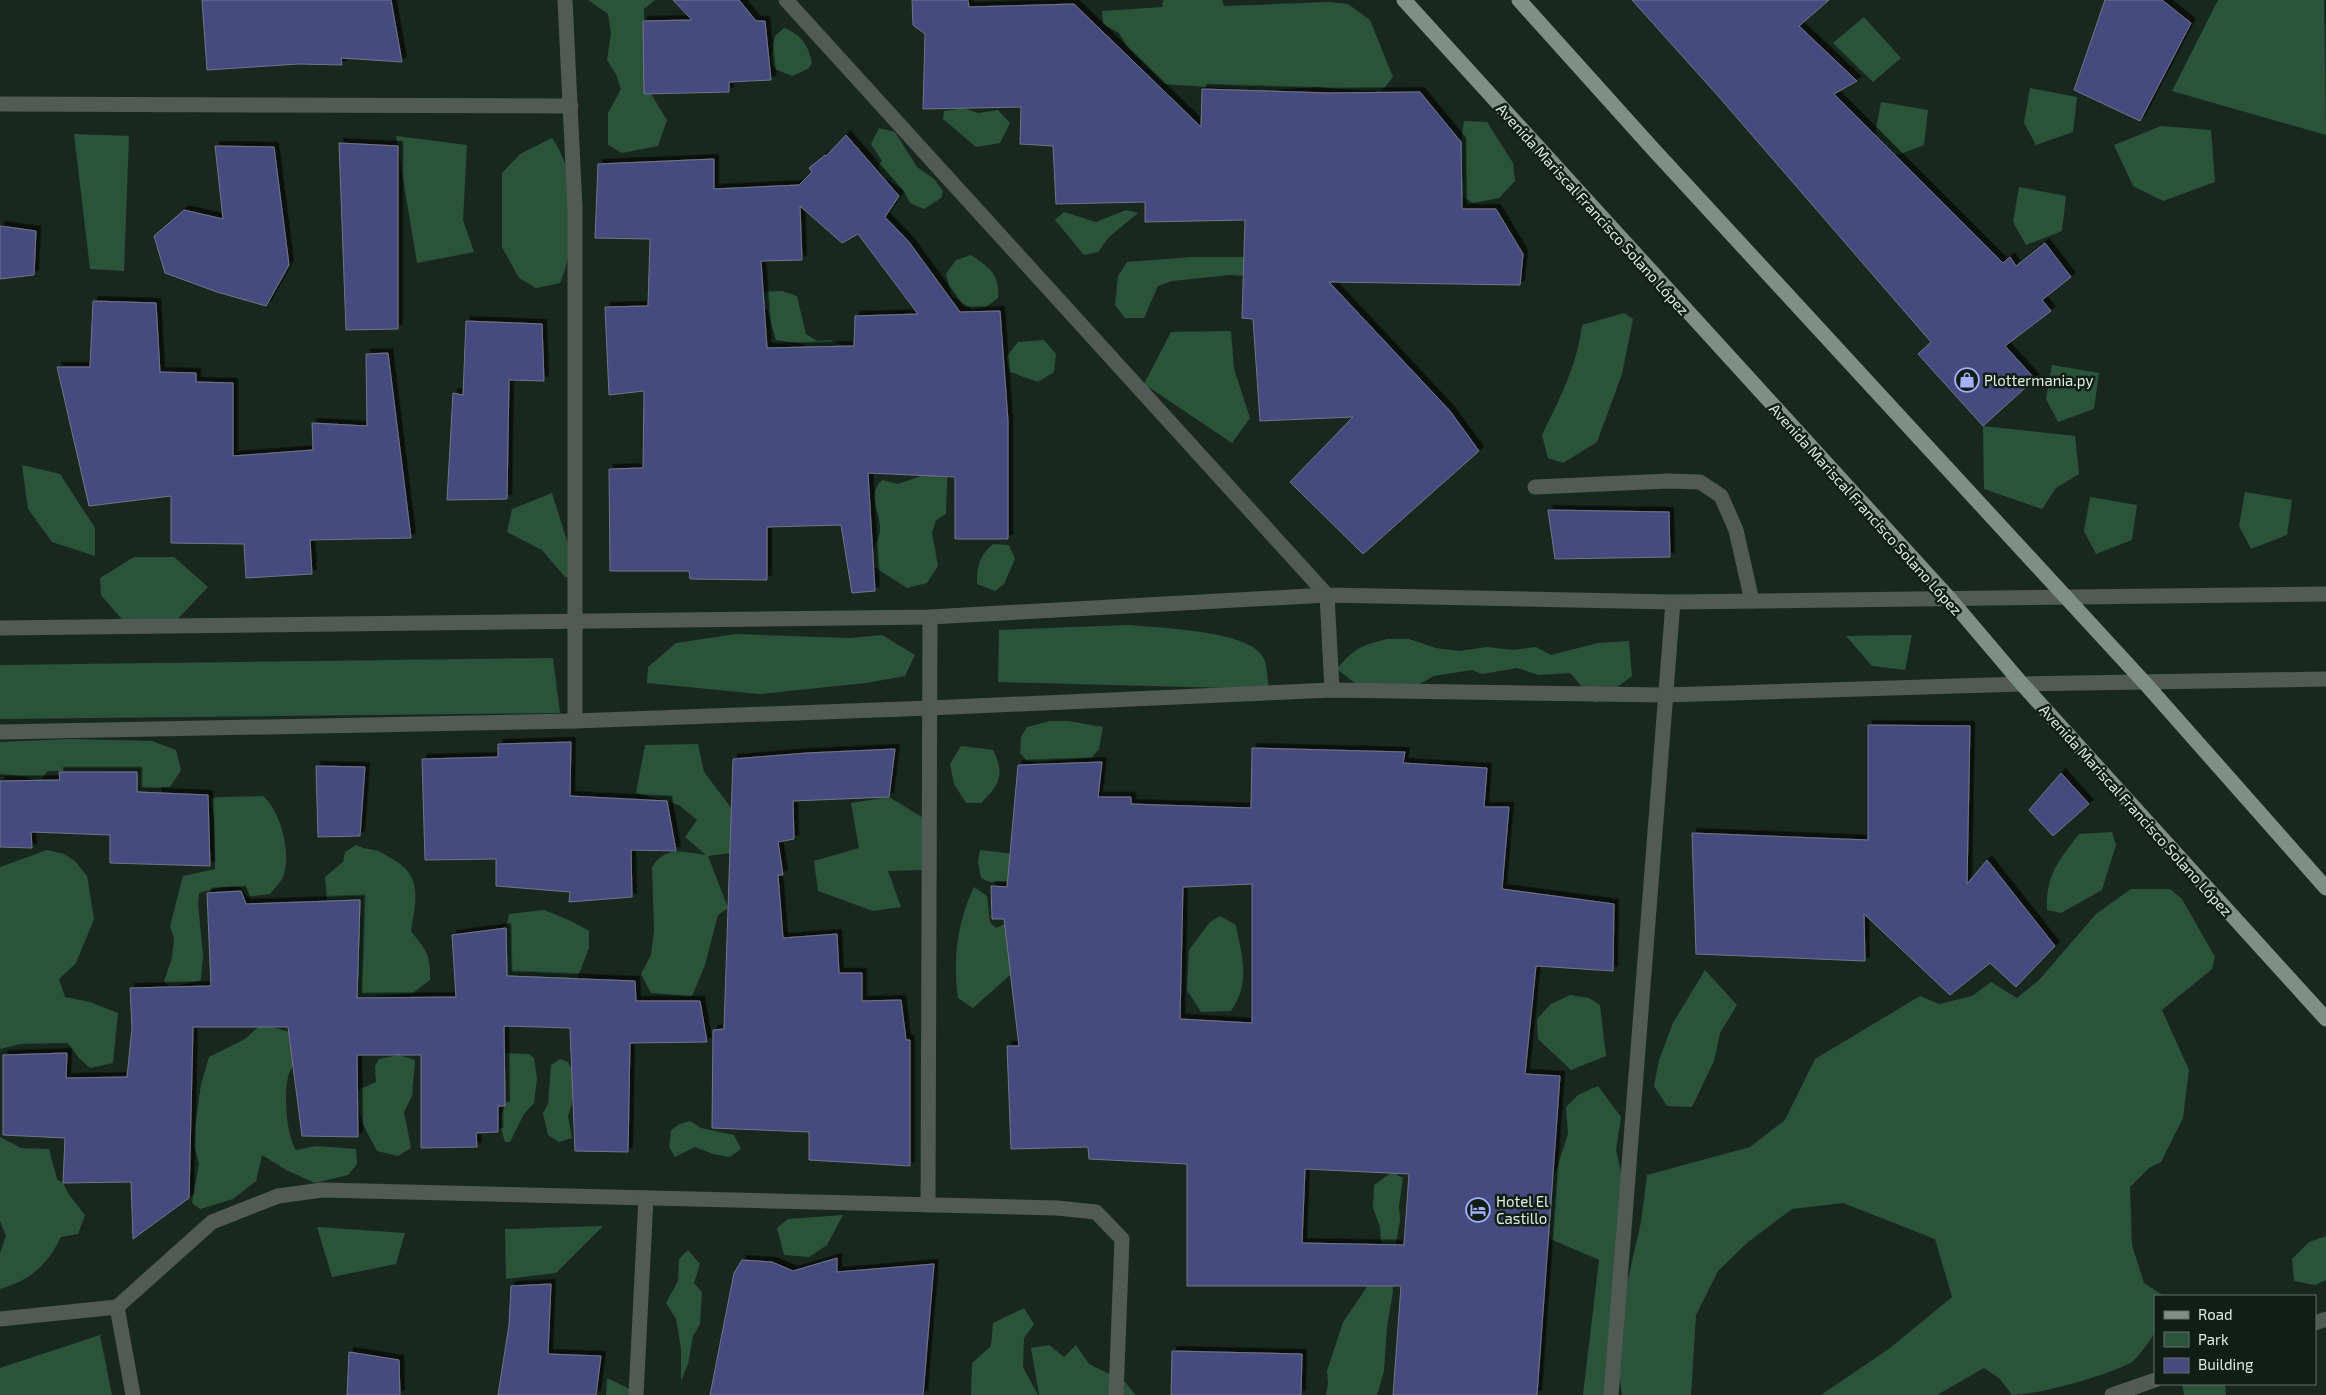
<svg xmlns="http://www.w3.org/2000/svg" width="2326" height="1395" font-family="'Exo 2',sans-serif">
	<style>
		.green { fill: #2b533a }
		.building { fill: #454b7e; stroke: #727587; fill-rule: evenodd; filter: url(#shadow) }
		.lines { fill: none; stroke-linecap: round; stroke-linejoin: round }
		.minor { stroke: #525a55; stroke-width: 15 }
		.major { stroke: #808f85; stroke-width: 15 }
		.labels { text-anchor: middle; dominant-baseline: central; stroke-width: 5; stroke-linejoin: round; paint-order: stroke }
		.street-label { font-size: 15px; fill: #e2ebe5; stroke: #101e15 }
		.poi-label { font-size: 15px; fill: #e2ebe5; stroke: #101e15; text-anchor: start }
	</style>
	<defs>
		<filter id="shadow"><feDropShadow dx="4.5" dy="-4.5" stdDeviation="0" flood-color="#0009"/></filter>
	</defs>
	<rect width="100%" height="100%" fill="#19281e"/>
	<g class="green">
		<path d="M 588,0 L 655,0 L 644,9 L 644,94 L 651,94 L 667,120 L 658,146 L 622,153 L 608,145 L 608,113 L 621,89 L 616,74 L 607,60 L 611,33 L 608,14 Z"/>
		<path d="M 1163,0 L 1222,0 L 1224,6 L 1327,2 L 1348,4 L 1370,20 L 1393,77 L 1381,92 L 1315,87 L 1265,91 L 1164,84 L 1128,48 L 1119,33 L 1103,24 L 1102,11 L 1162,7 Z"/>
		<path d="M 2218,0 L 2324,0 L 2326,135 L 2172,91 Z"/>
		<path d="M 1864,17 L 1901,58 L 1873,82 L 1833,43 Z"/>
		<path d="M 784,28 C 802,35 808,45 812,63 L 808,69 L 792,76 L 777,70 L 772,65 L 771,59 L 775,36 Z"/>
		<path d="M 2030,88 L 2077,97 L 2073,132 L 2036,145 L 2024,123 Z"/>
		<path d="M 1881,102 L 1928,110 L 1924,145 L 1887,159 L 1875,135 Z"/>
		<path d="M 964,108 L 978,113 L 998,110 L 1010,123 L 1000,143 L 976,147 L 943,119 L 944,111 Z"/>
		<path d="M 1464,121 L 1487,122 L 1513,163 L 1515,181 L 1499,198 L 1473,203 L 1461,196 L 1453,178 L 1461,167 L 1461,142 Z"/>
		<path d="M 2161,126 L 2211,130 L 2215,182 L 2163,201 L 2133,186 L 2114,145 Z"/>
		<path d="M 879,128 L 895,132 L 917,167 L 934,179 L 943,191 L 941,198 L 924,209 L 910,203 L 904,191 L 881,175 L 878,165 L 882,161 L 871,144 Z"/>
		<path d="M 74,134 L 129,136 L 124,271 L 90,269 Z"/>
		<path d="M 396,136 L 467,145 L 463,220 L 474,252 L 417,263 Z"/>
		<path d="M 552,138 C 564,155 574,185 575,207 C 576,223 567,269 560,283 L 536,288 L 519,278 L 502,247 L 502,173 L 520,154 Z"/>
		<path d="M 2019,187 L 2066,196 L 2062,231 L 2026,245 L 2013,222 Z"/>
		<path d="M 1126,210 L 1138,213 L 1109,237 L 1098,252 L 1084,255 L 1055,220 L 1064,212 L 1096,222 Z"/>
		<path d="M 971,255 C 990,268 1000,275 998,298 L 986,307 L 973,310 L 952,296 L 946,274 L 956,260 Z"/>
		<path d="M 1192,257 L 1270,257 L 1246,276 L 1230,275 L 1172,281 L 1158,286 L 1144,318 L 1125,318 L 1115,305 L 1118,276 L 1127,262 Z"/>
		<path d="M 782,291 L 797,296 L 806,334 L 817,341 L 830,340 L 847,347 L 805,350 L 804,344 L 776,340 L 767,309 L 749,308 L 761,292 Z"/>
		<path d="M 1624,313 L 1633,319 L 1622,374 L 1597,442 L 1563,463 L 1548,458 L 1542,435 C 1560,398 1577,366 1582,325 Z"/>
		<path d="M 1231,331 L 1234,369 L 1250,418 L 1232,443 L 1144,384 L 1171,332 Z"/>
		<path d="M 1044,340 L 1056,354 L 1054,372 L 1038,382 L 1010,372 L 1006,357 L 1018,342 Z"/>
		<path d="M 2052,365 L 2099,373 L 2094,409 L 2058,422 L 2046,399 Z"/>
		<path d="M 1983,426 L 2075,436 L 2079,474 L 2056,488 L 2042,509 L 1984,489 Z"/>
		<path d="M 923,456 L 948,457 L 946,514 L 936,520 L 932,533 L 938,566 L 927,583 L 907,588 L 868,563 L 867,555 C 899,524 859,503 882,480 L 898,484 L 921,476 Z"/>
		<path d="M 22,465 L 60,474 L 95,528 L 95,556 L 52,542 L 28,509 Z"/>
		<path d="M 2245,492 L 2292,500 L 2287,535 L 2251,549 L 2239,526 Z"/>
		<path d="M 552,493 L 579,579 L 565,577 L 542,550 L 507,532 L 512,509 Z"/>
		<path d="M 2090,497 L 2137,505 L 2132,540 L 2096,554 L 2084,531 Z"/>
		<path d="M 993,544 L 1009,545 L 1015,559 L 1004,584 L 995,591 L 977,584 C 976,567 980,555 993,544 Z"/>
		<path d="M 134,557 L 174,557 L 208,587 L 173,624 L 125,623 L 101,595 L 100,578 Z"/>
		<path d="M 1129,625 C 1157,628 1253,630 1264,659 C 1268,668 1267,680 1269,689 L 998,682 L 999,630 Z"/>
		<path d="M 736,634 L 850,638 L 882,635 L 915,655 L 905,676 L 866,683 L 759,694 L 647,683 L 648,667 L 676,643 Z"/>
		<path d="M 1912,635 L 1905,670 L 1872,666 L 1846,636 Z"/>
		<path d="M 1387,639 L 1409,639 L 1436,648 L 1459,651 L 1487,647 L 1513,650 L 1536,647 L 1551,655 L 1598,643 L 1629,641 L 1632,676 L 1596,703 L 1570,673 L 1539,675 L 1517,668 L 1482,674 L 1472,670 L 1434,676 L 1393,699 L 1356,684 L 1337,669 C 1354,648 1361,646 1387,639 Z"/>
		<path d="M 553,658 L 560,713 L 0,719 L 0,665 Z"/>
		<path d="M 1050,721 L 1069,721 L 1103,727 L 1099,749 L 1091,758 L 1037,762 L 1027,761 L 1020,753 L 1021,737 L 1027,727 Z"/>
		<path d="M 69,739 L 152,741 L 176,750 L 181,770 L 170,787 L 161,787 L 163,797 L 137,808 L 137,772 L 48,771 L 39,782 L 23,776 L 0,774 L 0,742 Z"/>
		<path d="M 698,744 L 704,772 L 732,809 L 730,853 L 708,856 L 728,908 L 718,915 L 705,965 L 692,996 L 651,993 L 641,974 L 651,955 L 654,931 L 652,867 C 667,844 686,853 706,855 L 685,837 L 697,820 L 679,805 L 636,793 L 645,745 Z"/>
		<path d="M 961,746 L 993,750 C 1005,774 1000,785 981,803 L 966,803 L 954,784 L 950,764 Z"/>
		<path d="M 263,796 C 281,811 293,857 282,879 C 279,884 274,889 270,894 L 247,897 L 240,887 L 222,887 L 199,893 L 198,904 L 203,955 L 201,979 L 199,981 L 170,987 L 164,981 L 172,958 L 174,938 L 170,926 L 183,876 L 215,869 L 214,818 L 211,799 L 218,797 Z"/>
		<path d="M 889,797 L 930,822 L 923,870 L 888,871 L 901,907 L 873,911 L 818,891 L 814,861 L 859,848 L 851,803 Z"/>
		<path d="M 2112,832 L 2116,845 L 2102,890 L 2061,913 L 2047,910 C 2046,874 2058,862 2079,834 Z"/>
		<path d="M 356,845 C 364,849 370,849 378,851 C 383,853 388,856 392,859 C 423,875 416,901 411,931 C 426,950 431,955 430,980 L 413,993 L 357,998 L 358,934 L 327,901 L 325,877 L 343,862 L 345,852 Z"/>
		<path d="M 47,850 L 64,854 L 75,861 L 87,876 L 94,919 L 76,963 L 59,979 L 65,997 L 90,1002 L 118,1013 L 113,1063 L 90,1068 L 78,1057 L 68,1043 L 20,1044 L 0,1049 L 0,867 Z"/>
		<path d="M 980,850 L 1015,854 L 1043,881 L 990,882 L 981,878 L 978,862 Z"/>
		<path d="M 974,887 L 987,896 L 990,922 L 996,928 L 1010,922 L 1018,968 L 973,1008 L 958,998 C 953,958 957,923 974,887 Z"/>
		<path d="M 2131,889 L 2170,889 L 2182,899 L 2215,957 L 2212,969 L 2162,1010 L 2189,1070 L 2183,1118 L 2161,1162 L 2149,1168 L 2130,1187 L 2132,1245 L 2144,1283 L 2164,1296 L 2155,1296 C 2155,1307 2157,1321 2155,1331 C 2154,1336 2136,1360 2132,1362 C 2109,1375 2038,1395 2012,1395 L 2000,1379 L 1984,1368 L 1937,1395 L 1821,1395 L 1890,1348 L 1952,1297 L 1935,1239 L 1843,1203 L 1792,1209 L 1747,1243 L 1718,1271 L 1696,1315 L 1691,1395 L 1622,1395 L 1619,1374 L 1616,1395 L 1583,1395 L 1599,1260 L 1548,1238 L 1552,1183 L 1568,1134 L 1566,1107 L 1578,1095 L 1598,1086 L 1621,1117 L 1616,1150 L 1626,1194 L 1624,1297 L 1641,1222 L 1647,1175 L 1750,1147 L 1785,1120 L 1815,1059 L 1920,996 L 1939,1004 L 1972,996 L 1991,982 L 2017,998 L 2039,980 L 2096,914 Z"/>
		<path d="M 544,910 L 571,921 L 589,931 L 589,948 L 577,979 L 505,976 L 506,928 L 509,914 Z"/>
		<path d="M 1220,916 L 1236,925 C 1242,957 1251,983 1231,1011 L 1201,1012 L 1187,990 L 1189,950 L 1210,922 Z"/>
		<path d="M 1705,970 L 1737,1005 L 1720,1033 L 1714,1061 L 1692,1107 L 1667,1106 L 1654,1086 L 1659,1060 L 1673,1023 Z"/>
		<path d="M 1570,995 L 1589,998 L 1600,1005 L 1606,1056 L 1571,1070 L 1538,1039 L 1537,1019 L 1551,1004 Z"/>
		<path d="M 258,1027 L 272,1027 L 289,1032 L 298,1061 C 294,1066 289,1070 288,1077 C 284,1096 286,1134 296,1150 L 316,1146 L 356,1149 L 357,1164 L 348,1175 L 315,1183 L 286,1170 L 262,1155 L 256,1181 L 233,1199 L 200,1209 L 192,1203 L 199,1163 L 194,1145 L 195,1127 L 201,1084 L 209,1057 L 245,1039 Z"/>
		<path d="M 504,1053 L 529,1054 L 534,1058 L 537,1078 L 534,1103 L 524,1114 L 510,1142 L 505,1142 C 501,1130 498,1117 505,1106 Z"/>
		<path d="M 399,1055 L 415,1060 L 412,1096 L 404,1112 L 411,1148 L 398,1156 L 377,1151 C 365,1127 357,1119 358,1090 L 376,1082 L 375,1066 L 379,1059 Z"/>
		<path d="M 560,1059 L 568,1062 L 573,1072 L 572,1103 L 568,1116 L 572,1138 L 559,1142 L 548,1135 L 543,1113 L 548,1104 L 551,1065 Z"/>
		<path d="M 690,1121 L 701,1128 L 734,1135 L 741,1149 L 730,1157 L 713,1154 L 695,1147 L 675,1157 L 669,1147 L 671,1130 L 680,1124 Z"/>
		<path d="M 0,1137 L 21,1148 L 49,1149 L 57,1179 L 63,1183 L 70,1196 L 85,1215 L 78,1234 L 61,1237 C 47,1265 31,1280 0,1289 L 0,1253 L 6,1236 L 0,1221 Z"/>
		<path d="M 1392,1172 L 1403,1178 L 1399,1206 L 1400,1220 L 1392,1266 L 1393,1292 L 1387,1327 L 1384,1371 L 1377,1395 L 1326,1395 L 1328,1383 L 1327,1371 L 1343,1322 L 1365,1290 L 1373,1273 L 1381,1242 L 1380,1227 L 1373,1208 L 1374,1185 Z"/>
		<path d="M 843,1215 L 827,1245 L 809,1257 L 784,1255 L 777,1228 L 788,1219 Z"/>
		<path d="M 603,1226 L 556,1273 L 506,1279 L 505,1229 Z"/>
		<path d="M 317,1227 L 405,1233 L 396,1264 L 332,1277 Z"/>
		<path d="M 2326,1236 L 2326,1280 L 2315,1285 L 2294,1281 L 2292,1259 L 2309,1242 Z"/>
		<path d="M 688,1250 L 700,1264 L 694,1283 L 702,1292 L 700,1324 L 693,1336 L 688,1364 L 681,1381 L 681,1348 L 676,1319 L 666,1303 L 678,1281 L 679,1259 Z"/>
		<path d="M 1024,1308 L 1034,1324 L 1024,1338 L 1023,1367 L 1038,1395 L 971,1395 L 972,1363 L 991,1346 L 993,1323 Z"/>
		<path d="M 100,1335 L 112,1395 L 0,1395 L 0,1368 Z"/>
		<path d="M 1049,1345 L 1064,1357 L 1076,1345 L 1089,1364 L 1124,1381 L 1136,1395 L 1039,1395 L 1031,1348 Z"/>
		<path d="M 607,1378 L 634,1391 L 634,1395 L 606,1395 Z"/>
		<path d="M 2182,1384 L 2225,1384 L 2226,1395 L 2184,1395 Z"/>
	</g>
	<g class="building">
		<path d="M 202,0 L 391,0 L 402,62 L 341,58 L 342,65 L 299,64 L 207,70 Z"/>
		<path d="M 673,0 L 739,0 L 756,21 L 765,21 L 771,80 L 729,82 L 729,92 L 644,94 L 643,21 L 692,20 Z"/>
		<path d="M 912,0 L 968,0 L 969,7 L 1074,4 L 1201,127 L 1202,89 L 1329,93 L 1420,92 L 1461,142 L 1462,209 L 1496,209 L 1523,254 L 1520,285 L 1329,282 L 1450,411 L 1479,451 L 1363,554 L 1290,482 L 1353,417 L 1260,421 L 1253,319 L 1242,318 L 1245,220 L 1145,222 L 1145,202 L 1056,204 L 1053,146 L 1020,144 L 1021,107 L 923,109 L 925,34 L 913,25 Z"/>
		<path d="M 1632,0 L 1829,0 L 1799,26 L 1857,81 L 1834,94 L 2003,263 L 2010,257 L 2016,266 L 2045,243 L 2071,277 L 2042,300 L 2051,311 L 2005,346 L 2035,379 L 1983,426 L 1918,354 L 1931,342 L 1719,97 Z"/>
		<path d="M 2105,0 L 2162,0 L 2191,23 L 2140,121 L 2074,90 Z"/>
		<path d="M 846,135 L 899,196 L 885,217 L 909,242 L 960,312 L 1000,311 L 1008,421 L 1008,539 L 955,539 L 955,477 L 868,473 L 875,591 L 852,593 L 841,525 L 767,527 L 767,580 L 690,579 L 689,571 L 610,571 L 609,469 L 643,468 L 644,391 L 609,395 L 605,307 L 648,306 L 650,239 L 595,238 L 598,164 L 714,159 L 714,189 L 799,185 L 812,172 L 809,168 L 825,155 L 826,156 ZM 800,206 L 842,243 L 858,234 L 918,314 L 855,316 L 854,346 L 767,348 L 761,261 L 802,260 Z"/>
		<path d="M 339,143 L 398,146 L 398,329 L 346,330 Z"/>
		<path d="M 215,146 L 274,147 L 289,265 L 266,306 L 217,292 L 165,273 L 154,236 L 184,210 L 223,219 Z"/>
		<path d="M 0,226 L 36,231 L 34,275 L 0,279 Z"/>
		<path d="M 93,301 L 156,303 L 160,372 L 196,373 L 196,382 L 233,383 L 233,456 L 313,450 L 312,423 L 367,426 L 366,354 L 388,353 L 411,538 L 310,540 L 312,574 L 246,578 L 244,544 L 171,543 L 171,496 L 89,506 L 57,367 L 90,367 Z"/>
		<path d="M 466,321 L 542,324 L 544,381 L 509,380 L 507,499 L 447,500 L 453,393 L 463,395 Z"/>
		<path d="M 1548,510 L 1669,512 L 1670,557 L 1555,559 Z"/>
		<path d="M 1868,725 L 1970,726 L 1967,884 L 1987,860 L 2055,946 L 2016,987 L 1990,963 L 1950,995 L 1864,914 L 1865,961 L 1696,954 L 1692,833 L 1868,840 Z"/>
		<path d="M 571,742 L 570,796 L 667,801 L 676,851 L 631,850 L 632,897 L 569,902 L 570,892 L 496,886 L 496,859 L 425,860 L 422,759 L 498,757 L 498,744 Z"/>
		<path d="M 1252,748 L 1405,752 L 1403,763 L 1487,768 L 1484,807 L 1509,807 L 1502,889 L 1614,904 L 1613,971 L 1536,966 L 1525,1074 L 1560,1076 L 1537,1395 L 1393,1395 L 1401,1286 L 1187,1286 L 1187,1164 L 1089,1159 L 1088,1147 L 1011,1149 L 1007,1046 L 1019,1046 L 1004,919 L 992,919 L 991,886 L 1007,887 L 1018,765 L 1102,762 L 1098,797 L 1131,797 L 1131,804 L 1251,808 ZM 1252,884 L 1252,1023 L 1180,1019 L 1183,887 ZM 1305,1169 L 1409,1174 L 1404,1245 L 1302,1243 Z"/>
		<path d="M 895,749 L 889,797 L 793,801 L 794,839 L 778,842 L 783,875 L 778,875 L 783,938 L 837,934 L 839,973 L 862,973 L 862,1001 L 901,1000 L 906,1040 L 910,1040 L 910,1166 L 809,1160 L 809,1132 L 712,1128 L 713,1030 L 724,1029 L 733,759 L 807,753 Z"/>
		<path d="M 316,766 L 365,767 L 360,836 L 318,837 Z"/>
		<path d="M 59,772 L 137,772 L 137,792 L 208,795 L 210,866 L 110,863 L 110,835 L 31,832 L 32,848 L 0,847 L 0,781 L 60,780 Z"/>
		<path d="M 2061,773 L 2089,804 L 2053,836 L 2029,810 Z"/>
		<path d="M 241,891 L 246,904 L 360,900 L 357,998 L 456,997 L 452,935 L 506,928 L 507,976 L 635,981 L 636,1001 L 700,1001 L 707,1042 L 630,1043 L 628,1152 L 575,1151 L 570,1028 L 504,1026 L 505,1106 L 498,1106 L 498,1132 L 476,1133 L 477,1147 L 421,1148 L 421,1055 L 357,1055 L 358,1137 L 302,1136 L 288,1027 L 193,1027 L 189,1198 L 133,1239 L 131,1182 L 63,1183 L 65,1138 L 3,1135 L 3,1055 L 67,1053 L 66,1078 L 127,1077 L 132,1028 L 130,988 L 211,986 L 207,893 Z"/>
		<path d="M 837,1258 L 837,1272 L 934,1264 L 923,1395 L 710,1395 L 734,1273 L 742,1260 L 772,1262 L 793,1271 Z"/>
		<path d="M 551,1284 L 548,1354 L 601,1356 L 596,1395 L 498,1395 L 509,1325 L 511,1286 Z"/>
		<path d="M 1172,1351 L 1302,1354 L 1301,1395 L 1171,1395 Z"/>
		<path d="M 349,1352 L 399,1360 L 400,1395 L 347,1395 Z"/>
	</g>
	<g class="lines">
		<g class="minor">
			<path d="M 565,0 L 575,208 L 575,721"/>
			<path d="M 786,0 L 1327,595 L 1332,690"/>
			<path d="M 0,104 L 571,106"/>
			<path d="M 1535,487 L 1669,481 L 1700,482 L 1721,496 L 1736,530 L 1752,601"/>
			<path d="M 0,628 L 930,617 L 1327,595 L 1673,602 L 2326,594"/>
			<path d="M 0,732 L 575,721 L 930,708 L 1332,690 L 1664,695 L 2022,684 L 2326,679"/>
			<path d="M 928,1205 L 930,617"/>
			<path d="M 117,1307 L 133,1395"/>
			<path d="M 0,1319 L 117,1307 L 212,1222 L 278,1196 L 322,1190 L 1057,1208 L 1096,1212 L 1122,1239 L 1116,1395"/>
			<path d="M 2315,1323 L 2326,1319"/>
			<path d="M 636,1395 L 646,1198"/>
			<path d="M 1611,1395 L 1673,602"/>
			<path d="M 2112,1395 L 2155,1380"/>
		</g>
		<g class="major">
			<path d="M 1404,0 L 1949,598 L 2022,684 L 2326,1019"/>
			<path d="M 1519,0 L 1653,149 L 2144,682 L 2326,888"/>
		</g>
	</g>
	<defs>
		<g id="shop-ring" transform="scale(1.25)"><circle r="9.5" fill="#101e15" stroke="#a5b1fc" stroke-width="1.5"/><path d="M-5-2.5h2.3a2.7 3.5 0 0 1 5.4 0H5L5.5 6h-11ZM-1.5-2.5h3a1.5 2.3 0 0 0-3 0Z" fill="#a5b1fc"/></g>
		<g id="hotel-ring" transform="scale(1.25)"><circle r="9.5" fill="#101e15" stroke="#a5b1fc" stroke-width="1.5"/><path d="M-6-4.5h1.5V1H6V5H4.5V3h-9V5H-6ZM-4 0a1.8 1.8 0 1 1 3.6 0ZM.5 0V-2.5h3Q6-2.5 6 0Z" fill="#a5b1fc"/></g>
	</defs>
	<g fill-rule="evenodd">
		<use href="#shop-ring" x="1967" y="380"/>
		<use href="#hotel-ring" x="1478" y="1210"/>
	</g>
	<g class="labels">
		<g class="street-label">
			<text transform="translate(1593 209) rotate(48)">Avenida Mariscal Francisco Solano López</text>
			<text transform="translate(1866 509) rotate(48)">Avenida Mariscal Francisco Solano López</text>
			<text transform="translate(2136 810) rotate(48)">Avenida Mariscal Francisco Solano López</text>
		</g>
		<g class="poi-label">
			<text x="1984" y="380">Plottermania.py</text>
			<text x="1496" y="1201">Hotel El<tspan x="1496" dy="17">Castillo</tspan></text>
		</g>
	</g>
	<rect x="2154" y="1295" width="162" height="90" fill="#101e15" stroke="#647068"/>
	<rect x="2164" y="1311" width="25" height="8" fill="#808f85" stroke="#647068"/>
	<text x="2198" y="1320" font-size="15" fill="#e2ebe5">Road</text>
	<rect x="2164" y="1332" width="25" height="15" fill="#2b533a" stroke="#647068"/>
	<text x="2198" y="1345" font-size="15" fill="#e2ebe5">Park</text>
	<rect x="2164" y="1358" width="25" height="15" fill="#454b7e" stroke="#647068"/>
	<text x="2198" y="1370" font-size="15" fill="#e2ebe5">Building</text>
</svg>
